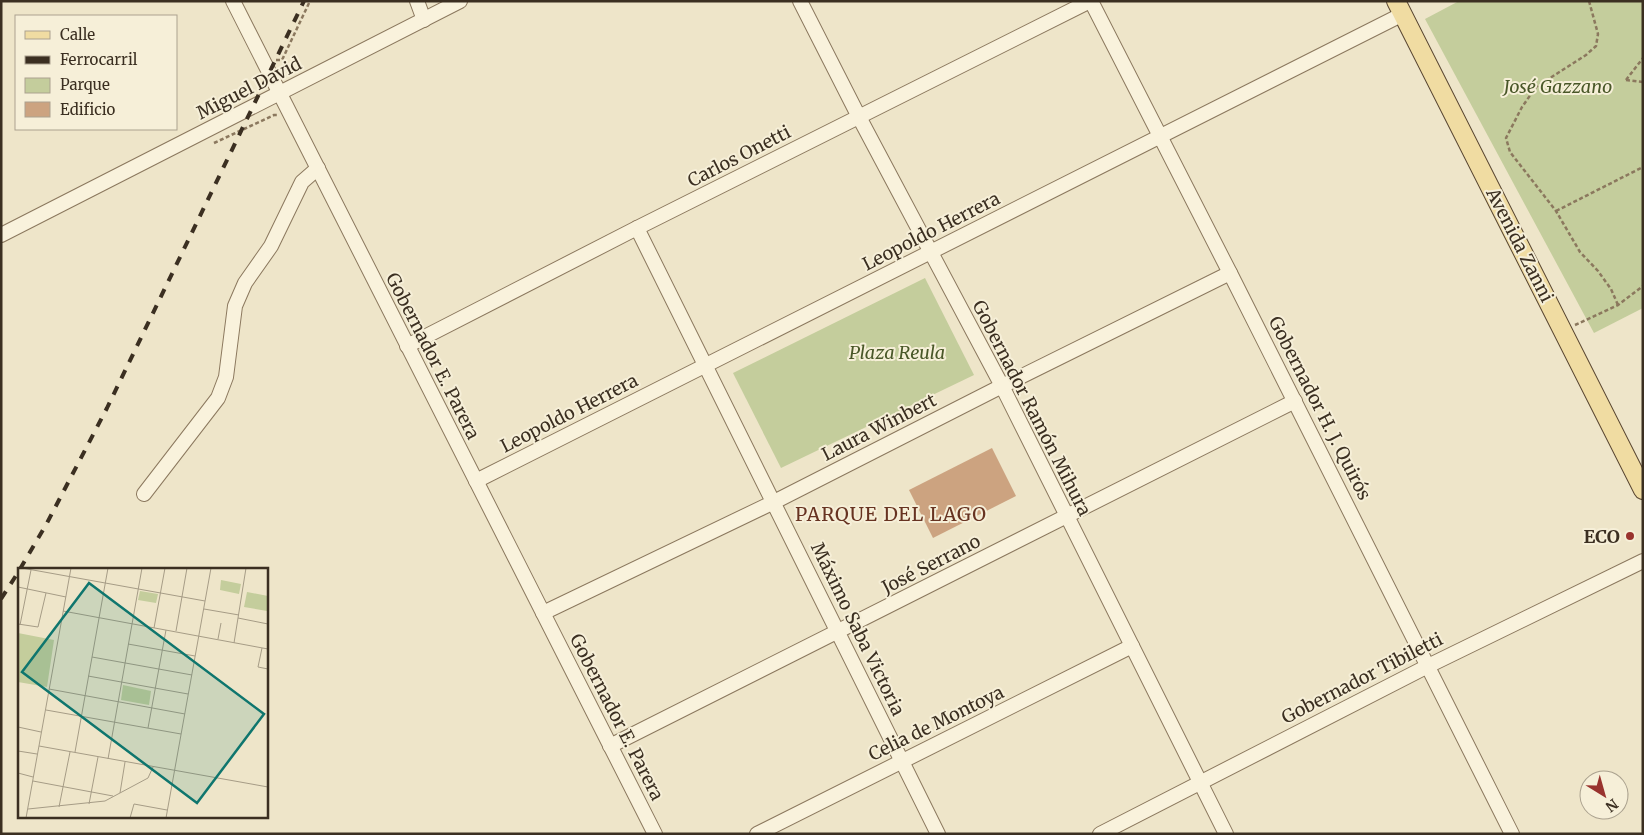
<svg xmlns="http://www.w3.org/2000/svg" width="1644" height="835" font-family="Merriweather,serif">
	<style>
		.green { fill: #c4cd9c }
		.building { fill: #cca380 }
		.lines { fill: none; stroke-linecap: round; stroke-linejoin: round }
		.minor-casing { stroke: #8b785e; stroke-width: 16 }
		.major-casing { stroke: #594631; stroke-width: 20 }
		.path { stroke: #8b785e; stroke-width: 2.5; stroke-dasharray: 4 2.5; stroke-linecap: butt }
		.minor { stroke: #f9f2dc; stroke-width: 14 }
		.major { stroke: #f0dca2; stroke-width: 18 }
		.rail { stroke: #3b2f21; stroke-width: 4; stroke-dasharray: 9 9; stroke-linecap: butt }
		.poi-dot { fill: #99332e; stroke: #f6efd8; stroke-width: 2 }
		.labels { text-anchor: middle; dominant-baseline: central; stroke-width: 4; stroke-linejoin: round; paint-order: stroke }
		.park-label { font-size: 18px; font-style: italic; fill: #495728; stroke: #f6efd8 }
		.street-label { font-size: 18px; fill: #3b2f21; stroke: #f6efd8 }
		.poi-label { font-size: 18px; font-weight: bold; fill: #3b2f21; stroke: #f6efd8; text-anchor: end }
		.neighbourhood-label { font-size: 19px; letter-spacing: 1px; fill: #673321; stroke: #f6efd8 }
		.inset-road { fill: none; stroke: #a69c86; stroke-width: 1 }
		.view { fill: #0f766e; fill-opacity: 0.15; stroke: #0f766e; stroke-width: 2.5 }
		.inset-edge { fill: none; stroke: #3b2f21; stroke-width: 2.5 }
	</style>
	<rect width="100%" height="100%" fill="#eee5c9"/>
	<g class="green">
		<path d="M 1459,1 L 1643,1 L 1643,308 L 1594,333 L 1425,19 Z"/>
		<path d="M 925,278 L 974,375 L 781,468 L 733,373 Z"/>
	</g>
	<path class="building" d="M 992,448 L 1016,496 L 933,538 L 909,490 Z"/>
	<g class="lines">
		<g class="minor-casing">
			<g id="minor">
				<path d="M 233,1 L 655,834"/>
				<path d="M 417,1 L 424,20"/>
				<path d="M 800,1 L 859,117 L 1002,386 L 1226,834"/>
				<path d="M 1091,1 L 1230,273 L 1512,834"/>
				<path d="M 637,228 L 938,834"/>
				<path d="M 1,235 L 460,1"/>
				<path d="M 407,346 L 637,228 L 1090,1"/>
				<path d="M 476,481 L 1403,14"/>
				<path d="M 144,494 L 218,398 L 226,377 L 235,306 L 245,283 L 271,246 L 302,182 L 318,168"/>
				<path d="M 543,613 L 774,502 L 1002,386 L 1230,273"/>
				<path d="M 610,746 L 1295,401"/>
				<path d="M 757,834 L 1132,646"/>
				<path d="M 1100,834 L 1428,666 L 1643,561"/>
			</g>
		</g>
		<g class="major-casing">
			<path id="major" d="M 1396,1 L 1643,490"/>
		</g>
		<g class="path">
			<path d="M 1589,1 L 1598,34 L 1596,46 L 1586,55 L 1536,87 L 1522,107 L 1506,138 L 1510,152 L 1556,211 L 1580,252 L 1598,271 L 1611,289 L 1618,305"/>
			<path d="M 276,60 L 282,60 L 310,1"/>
			<path d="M 1626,80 L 1643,58"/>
			<path d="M 1626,80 L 1643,82"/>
			<path d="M 214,143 L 274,115 L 277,115"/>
			<path d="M 1556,211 L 1643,167"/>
			<path d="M 1575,325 L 1618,305 L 1643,286"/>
		</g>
		<use href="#minor" class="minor"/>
		<use href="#major" class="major"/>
		<g class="rail">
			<path d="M 20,569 L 47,523 L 107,408 L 304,1"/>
			<path d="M 1,599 L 19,571"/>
		</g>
	</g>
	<circle class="poi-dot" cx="1630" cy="536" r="5"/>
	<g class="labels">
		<g class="park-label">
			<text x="1558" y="86">José Gazzano</text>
			<text x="897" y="352">Plaza Reula</text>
		</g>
		<g class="street-label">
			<text transform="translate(249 88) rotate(-27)">Miguel David</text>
			<text transform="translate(739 156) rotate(-27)">Carlos Onetti</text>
			<text transform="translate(931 231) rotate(-27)">Leopoldo Herrera</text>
			<text transform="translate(1520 245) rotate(63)">Avenida Zanni</text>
			<text transform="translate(433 356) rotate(63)">Gobernador E. Parera</text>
			<text transform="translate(1032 408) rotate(63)">Gobernador Ramón Mihura</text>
			<text transform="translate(1320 408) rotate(63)">Gobernador H. J. Quirós</text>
			<text transform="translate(569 413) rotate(-27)">Leopoldo Herrera</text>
			<text transform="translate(879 427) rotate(-27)">Laura Winbert</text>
			<text transform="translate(931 564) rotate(-27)">José Serrano</text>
			<text transform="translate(858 629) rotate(64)">Máximo Saba Victoria</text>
			<text transform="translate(1362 678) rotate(-27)">Gobernador Tibiletti</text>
			<text transform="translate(617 717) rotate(63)">Gobernador E. Parera</text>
			<text transform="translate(936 723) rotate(-26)">Celia de Montoya</text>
		</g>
		<g class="poi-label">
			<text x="1620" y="536">ECO</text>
		</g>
		<g class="neighbourhood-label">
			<text x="891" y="514">PARQUE DEL LAGO</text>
		</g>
	</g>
	<g transform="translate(18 568)">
		<rect width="250" height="250" fill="#eee5c9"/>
		<path d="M 203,12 L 223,16 L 221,26 L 202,22 ZM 122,23 L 140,26 L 138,35 L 120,32 ZM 229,24 L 250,28 L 249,43 L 226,39 ZM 0,65 L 36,72 L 29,119 L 0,114 ZM 105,117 L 133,123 L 131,137 L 103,132 Z" fill="#c4cd9c"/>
		<path class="inset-road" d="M 4,0 L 187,33M 0,19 L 48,29M 186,41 L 221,47M 45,43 L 250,81M 220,50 L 250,56M 0,56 L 20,59 L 28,25M 2,57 L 13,2M 136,60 L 147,0M 158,63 L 169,0M 200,71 L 203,55M 216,75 L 228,0M 110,76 L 177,88M 244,80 L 240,99 L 250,101M 74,89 L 174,107M 70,108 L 170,126M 31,121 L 167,146M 28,142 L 163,166M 0,159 L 23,164M 130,160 L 148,62M 21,178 L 250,219M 0,183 L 19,186M 57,184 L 90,0M 90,191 L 124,0M 0,205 L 15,209M 15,213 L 95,228M 102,225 L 107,194M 71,236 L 80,189M 41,239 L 52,184M 10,241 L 87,233 L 130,210 L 135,199M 8,250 L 53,0M 112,250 L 116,236 L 149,242M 148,250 L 193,0"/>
		<path class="view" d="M 71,15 L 246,146 L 179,235 L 4,104 Z"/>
		<rect width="250" height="250" class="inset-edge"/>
	</g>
	<rect width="1644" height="835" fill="none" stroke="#3b2f21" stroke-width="5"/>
	<rect x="15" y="15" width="162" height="115" fill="#f6efd8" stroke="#aba28f"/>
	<rect x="25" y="31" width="25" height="8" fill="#f0dca2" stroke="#aba28f"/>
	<text x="60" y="40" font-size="15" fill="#3b2f21">Calle</text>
	<rect x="25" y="56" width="25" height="8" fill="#3b2f21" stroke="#aba28f"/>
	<text x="60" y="65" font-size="15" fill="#3b2f21">Ferrocarril</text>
	<rect x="25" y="78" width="25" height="15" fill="#c4cd9c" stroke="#aba28f"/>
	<text x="60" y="90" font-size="15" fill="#3b2f21">Parque</text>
	<rect x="25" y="102" width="25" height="15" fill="#cca380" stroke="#aba28f"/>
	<text x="60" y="115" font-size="15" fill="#3b2f21">Edificio</text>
	<g transform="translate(1604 795) rotate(143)"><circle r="24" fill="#f6efd8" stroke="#aba28f"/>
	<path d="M0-4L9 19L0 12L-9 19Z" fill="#99332e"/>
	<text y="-8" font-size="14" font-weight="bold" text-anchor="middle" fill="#3b2f21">N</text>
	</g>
</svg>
